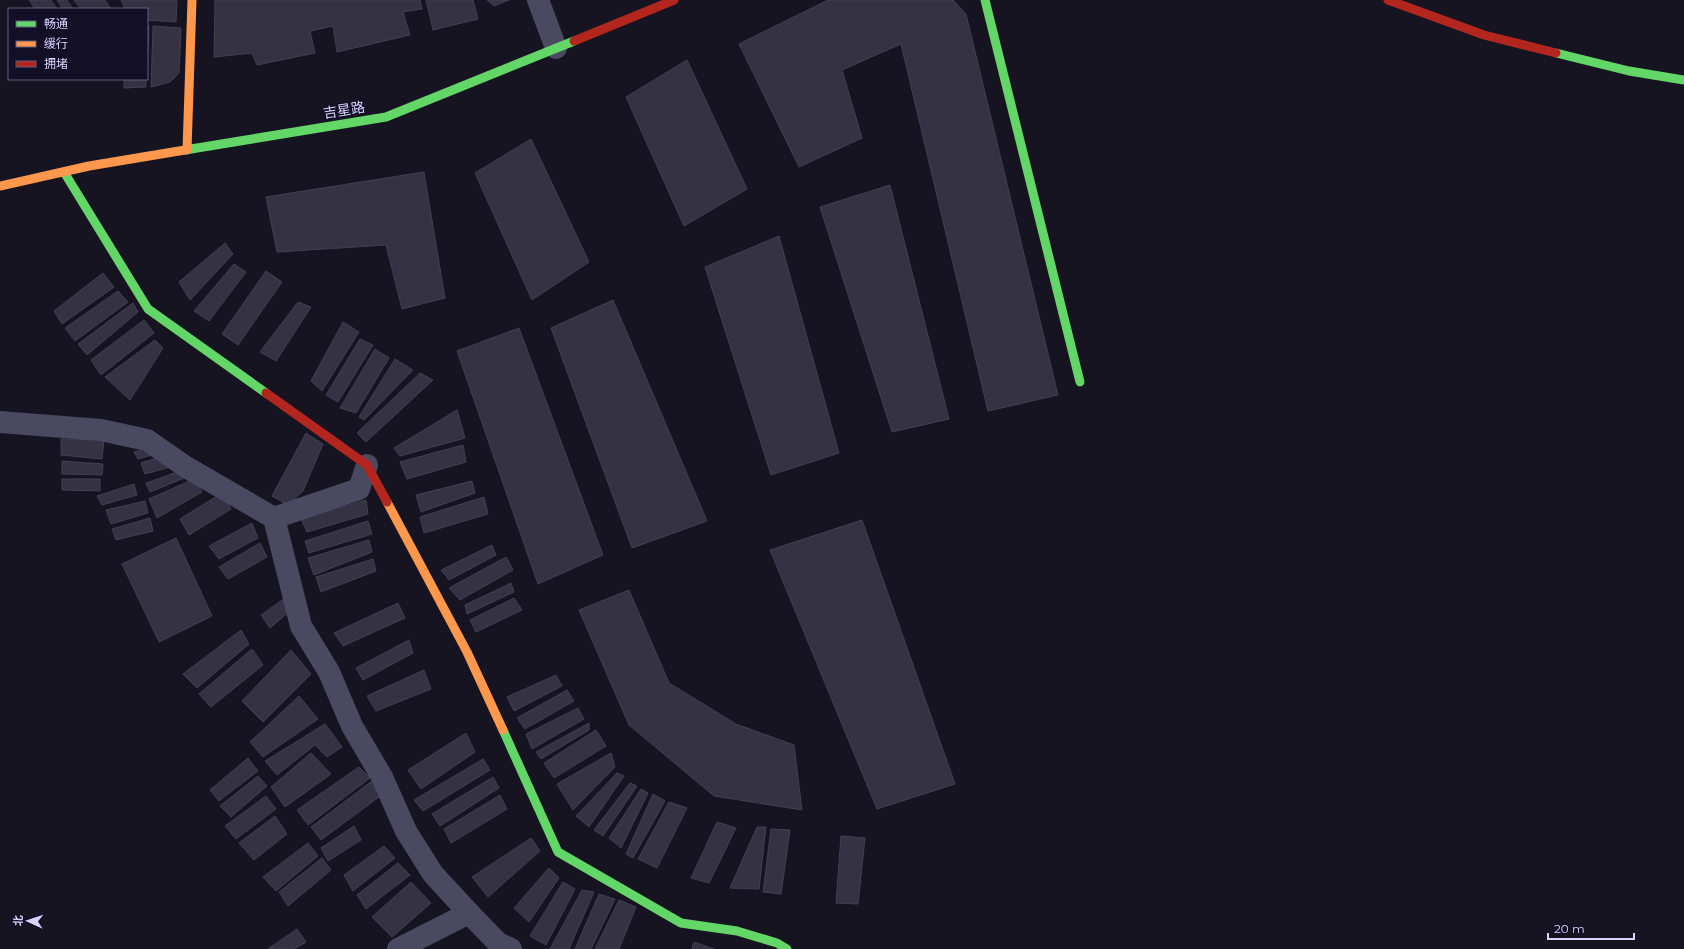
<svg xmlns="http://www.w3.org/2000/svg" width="1684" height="949" font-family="Montserrat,'Noto Sans SC',sans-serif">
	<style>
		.building { fill: #343243; stroke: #433f54 }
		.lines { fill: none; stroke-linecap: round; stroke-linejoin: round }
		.street { stroke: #4a4962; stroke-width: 22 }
		.fast { stroke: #63d668; stroke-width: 9 }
		.slow { stroke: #ff974d; stroke-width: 9 }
		.jam { stroke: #b3261e; stroke-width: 9 }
		.labels { text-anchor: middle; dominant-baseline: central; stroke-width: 4; stroke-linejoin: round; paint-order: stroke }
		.street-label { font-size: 14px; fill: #d9d4ff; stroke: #130f26 }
	</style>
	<rect width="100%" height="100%" fill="#161421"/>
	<g class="building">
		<path d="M 29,0 L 51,0 L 57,9 L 35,9 Z"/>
		<path d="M 57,0 L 67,0 L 73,9 L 63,9 Z"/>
		<path d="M 74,0 L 105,0 L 111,9 L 81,9 Z"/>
		<path d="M 121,0 L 177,0 L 176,22 L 147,20 L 147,9 L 125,9 Z"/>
		<path d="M 215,0 L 420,0 L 422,9 L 403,12 L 410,35 L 337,52 L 333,26 L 310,31 L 315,53 L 257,65 L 252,53 L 214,57 Z"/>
		<path d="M 426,0 L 473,0 L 478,19 L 433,30 Z"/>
		<path d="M 487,0 L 509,0 L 494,6 Z"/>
		<path d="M 828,0 L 953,0 L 966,14 L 1058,395 L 988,411 L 901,44 L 842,70 L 862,138 L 799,167 L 739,44 Z"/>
		<path d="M 147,26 L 149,26 L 147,68 Z"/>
		<path d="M 153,26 L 181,28 L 179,73 L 170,82 L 151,87 Z"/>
		<path d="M 687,60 L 747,189 L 684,226 L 626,97 Z"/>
		<path d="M 124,79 L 146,79 L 146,87 L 124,88 Z"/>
		<path d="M 531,139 L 589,262 L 532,300 L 475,173 Z"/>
		<path d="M 424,172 L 445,298 L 402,309 L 386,245 L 277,252 L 266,197 Z"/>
		<path d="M 890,185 L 949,419 L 892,432 L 820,207 Z"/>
		<path d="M 779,236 L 839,453 L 771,475 L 705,267 Z"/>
		<path d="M 225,243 L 233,254 L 190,300 L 179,282 Z"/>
		<path d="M 234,264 L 246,272 L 209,321 L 194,311 Z"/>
		<path d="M 266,271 L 282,282 L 238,345 L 222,334 Z"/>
		<path d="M 103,273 L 114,287 L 62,324 L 54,311 Z"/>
		<path d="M 118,291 L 128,302 L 75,341 L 65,328 Z"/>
		<path d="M 613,300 L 707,521 L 632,548 L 551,328 Z"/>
		<path d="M 298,302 L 311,307 L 276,361 L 260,352 Z"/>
		<path d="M 133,303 L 138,312 L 87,355 L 78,344 Z"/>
		<path d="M 144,320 L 154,333 L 101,375 L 91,360 Z"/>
		<path d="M 343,322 L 359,332 L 322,391 L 311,381 Z"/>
		<path d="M 519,328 L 603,555 L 538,584 L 457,351 Z"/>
		<path d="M 360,339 L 373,345 L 338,402 L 326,395 Z"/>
		<path d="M 155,340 L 163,348 L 130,400 L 105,377 Z"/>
		<path d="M 375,349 L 389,358 L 356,413 L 340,408 Z"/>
		<path d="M 395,359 L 413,370 L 364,420 L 359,417 Z"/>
		<path d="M 420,373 L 433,380 L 366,442 L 357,433 Z"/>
		<path d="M 457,410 L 465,438 L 400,456 L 394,448 Z"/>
		<path d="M 306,433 L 323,444 L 303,491 L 288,505 L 272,496 Z"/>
		<path d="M 61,439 L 104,440 L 102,459 L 61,455 Z"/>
		<path d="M 463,445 L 466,462 L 407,479 L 400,462 Z"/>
		<path d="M 147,448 L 155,454 L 138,459 L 134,452 Z"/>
		<path d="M 160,457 L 174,466 L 145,474 L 141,463 Z"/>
		<path d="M 62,461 L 103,464 L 102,475 L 62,474 Z"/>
		<path d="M 180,471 L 189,476 L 150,492 L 146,483 Z"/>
		<path d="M 62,479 L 100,479 L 100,491 L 62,490 Z"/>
		<path d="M 194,479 L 202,492 L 157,518 L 149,499 Z"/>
		<path d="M 472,481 L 475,493 L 421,512 L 416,495 Z"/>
		<path d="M 134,484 L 137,495 L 102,505 L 97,496 Z"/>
		<path d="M 222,493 L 231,509 L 189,535 L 180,519 Z"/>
		<path d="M 484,497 L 488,514 L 424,533 L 420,517 Z"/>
		<path d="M 366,500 L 368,514 L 307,532 L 301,519 Z"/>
		<path d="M 145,501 L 148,513 L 111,524 L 106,510 Z"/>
		<path d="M 150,518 L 153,531 L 116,540 L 112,529 Z"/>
		<path d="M 862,520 L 955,784 L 877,809 L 770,550 Z"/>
		<path d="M 368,521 L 372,534 L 309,553 L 305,541 Z"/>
		<path d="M 252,523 L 258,538 L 219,559 L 209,546 Z"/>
		<path d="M 176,538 L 212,616 L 159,642 L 122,564 Z"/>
		<path d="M 369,540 L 372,552 L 314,575 L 308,558 Z"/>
		<path d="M 260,543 L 267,557 L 228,579 L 219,567 Z"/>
		<path d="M 492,545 L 496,555 L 449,580 L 441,570 Z"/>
		<path d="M 506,557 L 513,570 L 460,600 L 449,588 Z"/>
		<path d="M 373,559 L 376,571 L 321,592 L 316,577 Z"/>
		<path d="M 511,583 L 514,592 L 467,614 L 465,605 Z"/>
		<path d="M 629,590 L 669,683 L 736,724 L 794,745 L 802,810 L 714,796 L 629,725 L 579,610 Z"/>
		<path d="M 285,598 L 290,611 L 270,628 L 261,615 Z"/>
		<path d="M 514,598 L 522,610 L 476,632 L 470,620 Z"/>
		<path d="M 398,603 L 405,618 L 343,646 L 334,633 Z"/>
		<path d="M 241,630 L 249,644 L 197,688 L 183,674 Z"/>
		<path d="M 409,640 L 413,653 L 363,680 L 356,668 Z"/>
		<path d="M 252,649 L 263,665 L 211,707 L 199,694 Z"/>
		<path d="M 291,650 L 311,674 L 263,722 L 242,701 Z"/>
		<path d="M 424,670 L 431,689 L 376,711 L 367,696 Z"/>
		<path d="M 556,675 L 562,686 L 514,711 L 507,697 Z"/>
		<path d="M 567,690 L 574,701 L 525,729 L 517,718 Z"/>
		<path d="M 299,696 L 318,719 L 263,757 L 250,742 Z"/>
		<path d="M 578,708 L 584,719 L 532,749 L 526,734 Z"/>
		<path d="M 589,723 L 589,730 L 541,759 L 536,752 Z"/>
		<path d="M 325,724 L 342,747 L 327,757 L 315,745 L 277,775 L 265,761 Z"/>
		<path d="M 596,730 L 606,746 L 554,778 L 544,763 Z"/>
		<path d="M 466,733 L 475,752 L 421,789 L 408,770 Z"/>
		<path d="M 311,753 L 331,774 L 285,807 L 271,787 Z"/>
		<path d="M 611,753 L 615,767 L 573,810 L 557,784 Z"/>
		<path d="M 248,758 L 258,771 L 219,801 L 210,790 Z"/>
		<path d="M 483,759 L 490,770 L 423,811 L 414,800 Z"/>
		<path d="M 359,767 L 370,778 L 308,825 L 297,810 Z"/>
		<path d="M 617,773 L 624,776 L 589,827 L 576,816 Z"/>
		<path d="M 258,776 L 267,786 L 231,817 L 220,806 Z"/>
		<path d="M 493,777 L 499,788 L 440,826 L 432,814 Z"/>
		<path d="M 372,781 L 383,794 L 321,840 L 311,827 Z"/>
		<path d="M 630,783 L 637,786 L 603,836 L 594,830 Z"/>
		<path d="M 641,789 L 648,793 L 621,848 L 609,838 Z"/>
		<path d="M 653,794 L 665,801 L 633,858 L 626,854 Z"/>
		<path d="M 500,795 L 507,809 L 451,843 L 444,829 Z"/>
		<path d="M 266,796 L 276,809 L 236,839 L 225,826 Z"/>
		<path d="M 669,802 L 687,808 L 657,868 L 638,859 Z"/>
		<path d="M 275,816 L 287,834 L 254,860 L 239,843 Z"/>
		<path d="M 717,822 L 736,828 L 709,883 L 691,878 Z"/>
		<path d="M 354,826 L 361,840 L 328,861 L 321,848 Z"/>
		<path d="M 757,827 L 766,827 L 759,889 L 730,888 Z"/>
		<path d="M 771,829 L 790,830 L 781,894 L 763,892 Z"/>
		<path d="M 841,836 L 865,838 L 858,904 L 836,903 Z"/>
		<path d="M 531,838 L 540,851 L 488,897 L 472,877 Z"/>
		<path d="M 308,843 L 318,856 L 276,891 L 263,877 Z"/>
		<path d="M 384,846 L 395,858 L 353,891 L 344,875 Z"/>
		<path d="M 322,858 L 331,870 L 288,906 L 279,892 Z"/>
		<path d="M 398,863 L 410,875 L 366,909 L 357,895 Z"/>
		<path d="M 549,868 L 559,878 L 529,922 L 514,908 Z"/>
		<path d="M 411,882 L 431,903 L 392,937 L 372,917 Z"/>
		<path d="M 563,882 L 575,889 L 546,945 L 530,936 Z"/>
		<path d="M 582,890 L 594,892 L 569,949 L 550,949 Z"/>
		<path d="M 599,894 L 615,899 L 591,949 L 575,949 Z"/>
		<path d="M 619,900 L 636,907 L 619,949 L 595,949 Z"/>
		<path d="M 297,929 L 306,942 L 294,949 L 268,949 Z"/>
		<path d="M 694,942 L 714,949 L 692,949 Z"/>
	</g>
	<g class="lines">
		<g class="street">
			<path d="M 538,0 L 556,48"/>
			<path d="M 0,422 L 101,430 L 147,440 L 186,467 L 274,518"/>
			<path d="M 367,465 L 359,489 L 274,518 L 301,626 L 329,672 L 352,726 L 382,777 L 406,831 L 433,874 L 469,913"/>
			<path d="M 398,949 L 469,913 L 498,943 L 511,949"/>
		</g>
		<g class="fast">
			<path d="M 985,0 L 1080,382"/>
			<path d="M 1556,53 L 1629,71 L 1684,80"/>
			<path d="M 185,150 L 386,117 L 574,41"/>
			<path d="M 64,172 L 148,309 L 266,393"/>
			<path d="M 503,730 L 558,852 L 681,923 L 737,931 L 777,943 L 787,949"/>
		</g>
		<g class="slow">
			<path d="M 187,150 L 192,0"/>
			<path d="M 0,186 L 89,166 L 185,150"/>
			<path d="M 387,502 L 467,652 L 503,730"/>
		</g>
		<g class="jam">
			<path d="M 1388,0 L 1484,35 L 1556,53"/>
			<path d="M 574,41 L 674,0"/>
			<path d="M 266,393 L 367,465 L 387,502"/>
		</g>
	</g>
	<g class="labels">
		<g class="street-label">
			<text transform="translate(344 110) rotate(-9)">吉星路</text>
		</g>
	</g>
	<rect x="8" y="8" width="140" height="72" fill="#130f26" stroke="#625e7d"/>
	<rect x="16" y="21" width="20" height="6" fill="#63d668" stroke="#625e7d"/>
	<text x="44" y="28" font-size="12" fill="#d9d4ff">畅通</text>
	<rect x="16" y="41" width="20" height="6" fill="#ff974d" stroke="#625e7d"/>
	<text x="44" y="48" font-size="12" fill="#d9d4ff">缓行</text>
	<rect x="16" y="61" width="20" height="6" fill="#b3261e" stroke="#625e7d"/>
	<text x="44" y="68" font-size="12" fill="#d9d4ff">拥堵</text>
	<g transform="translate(28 921) rotate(273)" stroke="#130f26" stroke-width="3" paint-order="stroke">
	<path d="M0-3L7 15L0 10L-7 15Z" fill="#d9d4ff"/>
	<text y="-6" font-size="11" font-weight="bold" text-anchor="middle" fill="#d9d4ff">北</text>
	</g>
	<path d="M1548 933v6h86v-6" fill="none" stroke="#d9d4ff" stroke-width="2"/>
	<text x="1554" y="933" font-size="12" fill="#d9d4ff" stroke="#130f26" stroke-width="3" paint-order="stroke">20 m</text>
</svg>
